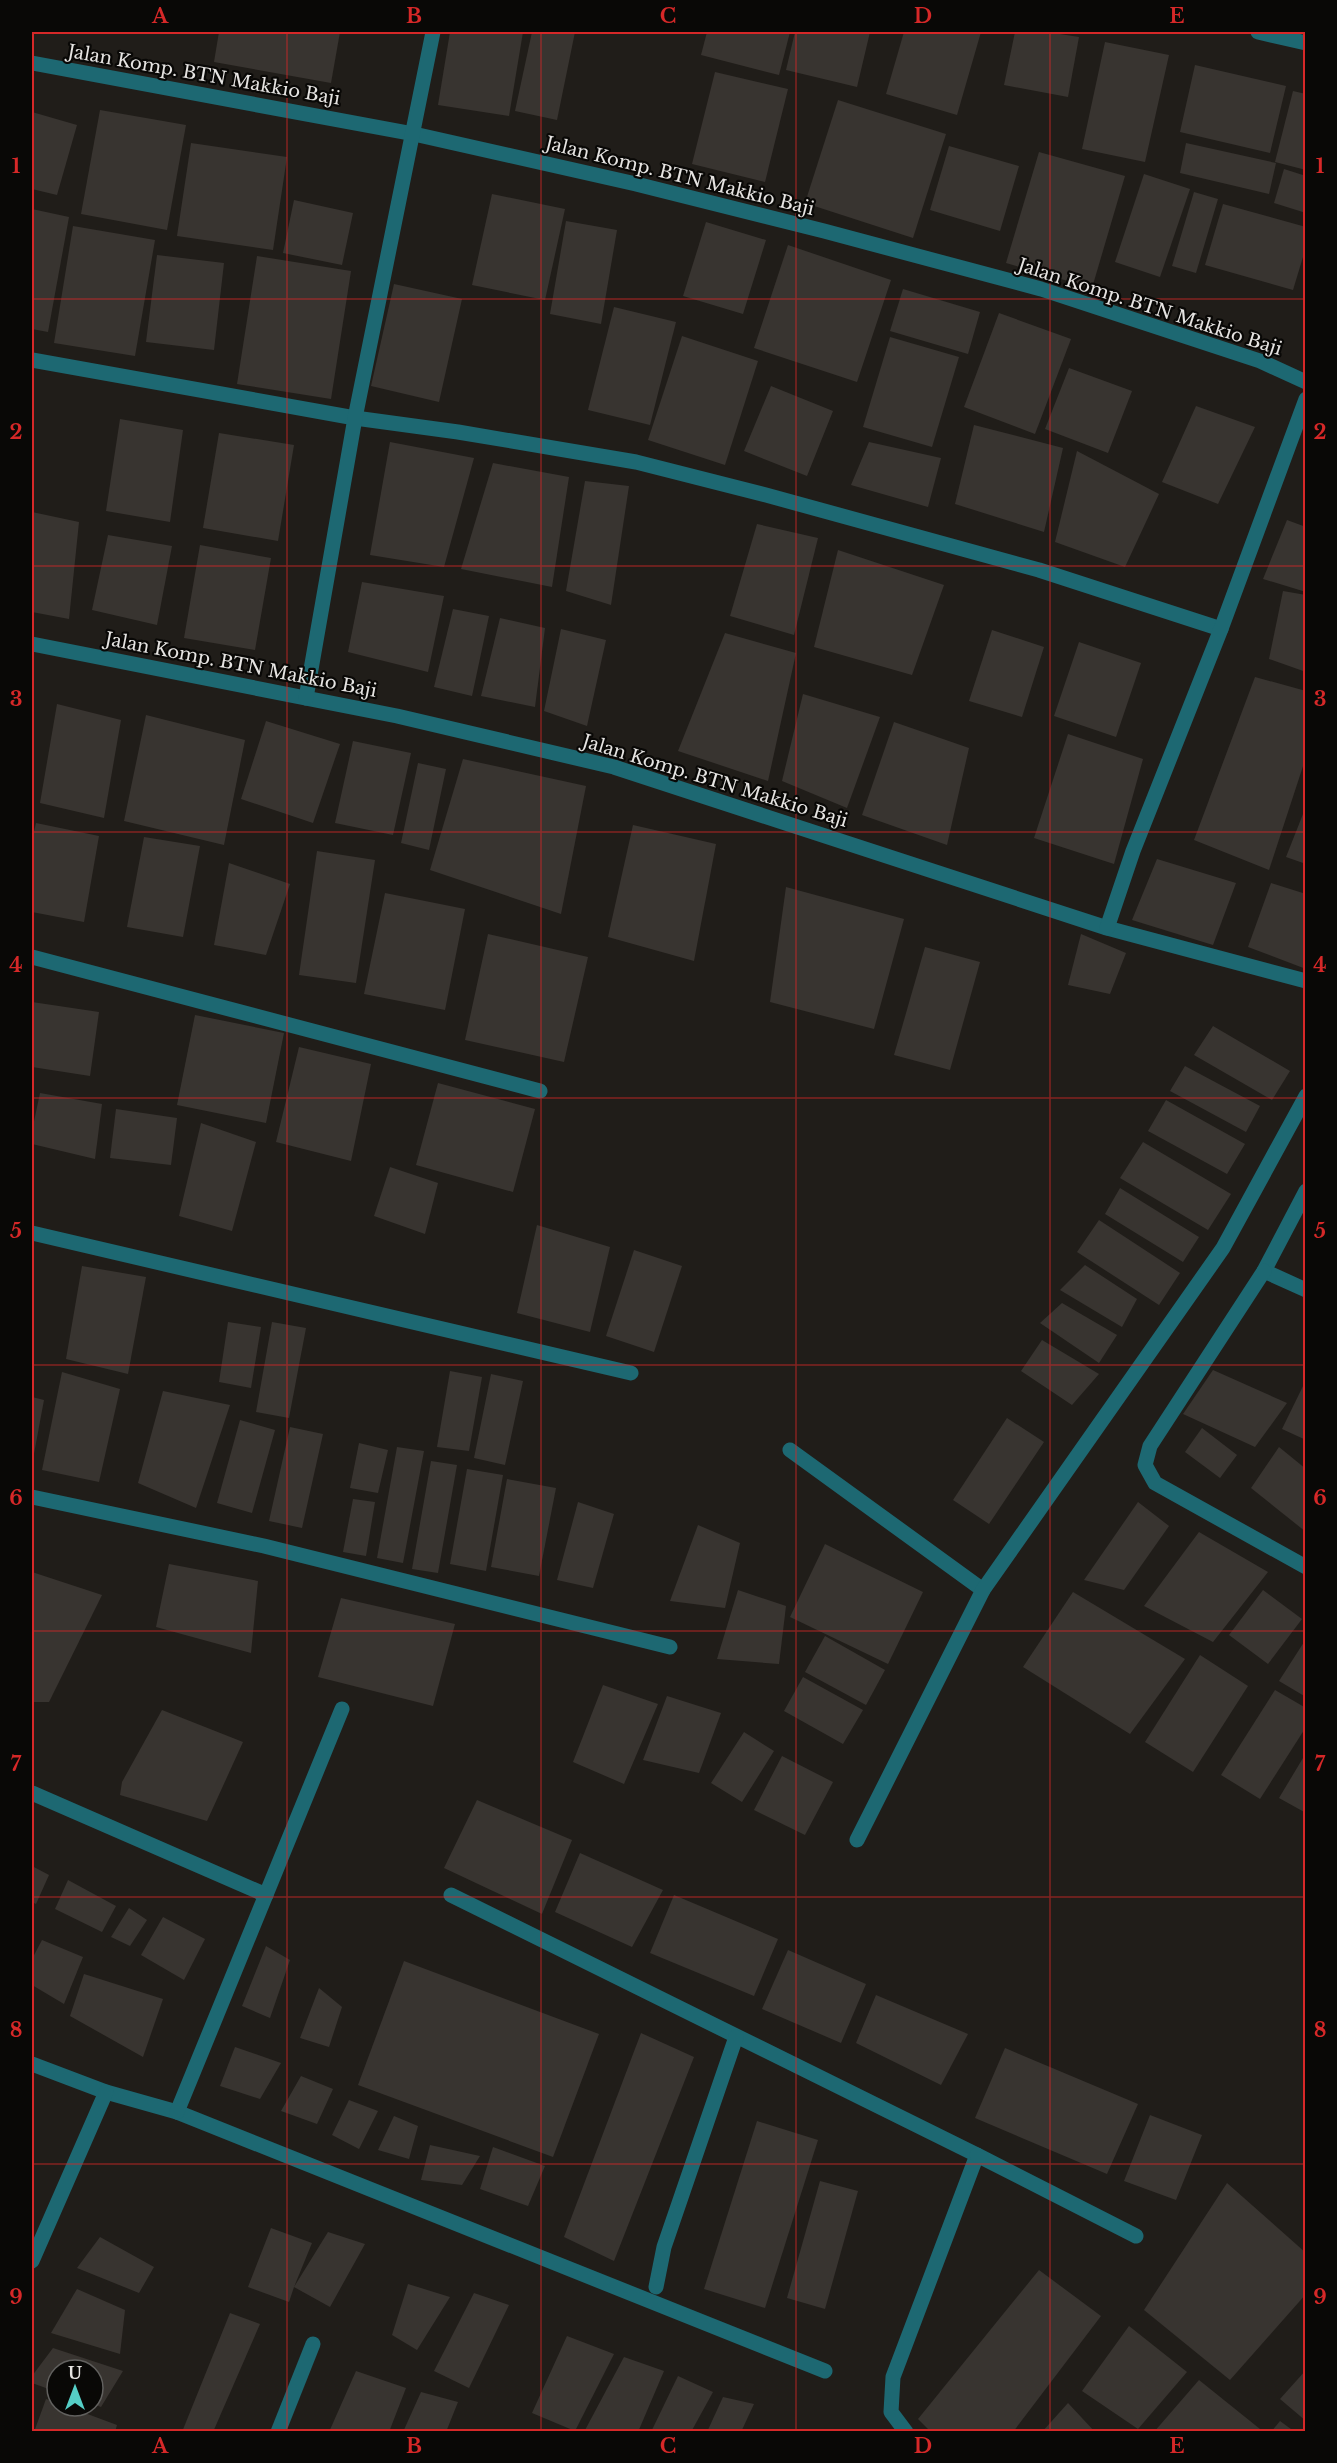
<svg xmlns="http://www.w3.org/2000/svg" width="1337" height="2463" font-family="'Libre Baskerville',serif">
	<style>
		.building { fill: #383430 }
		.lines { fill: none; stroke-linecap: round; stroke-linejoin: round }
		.minor { stroke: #1d6872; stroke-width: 15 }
		.grid { fill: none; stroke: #d62828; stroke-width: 1.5; stroke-opacity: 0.55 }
		.labels { text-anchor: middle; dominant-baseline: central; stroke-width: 4.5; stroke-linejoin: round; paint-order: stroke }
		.street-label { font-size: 18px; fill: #e6e4e2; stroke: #090806 }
		.neatline { fill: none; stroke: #d62828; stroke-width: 2 }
		.grid-label { font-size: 20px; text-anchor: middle; font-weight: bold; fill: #d62828 }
	</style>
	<rect width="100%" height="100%" fill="#201d19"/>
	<g class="building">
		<path d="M 219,32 L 340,32 L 331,83 L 214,62 Z"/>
		<path d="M 450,32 L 523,32 L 509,116 L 438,105 Z"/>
		<path d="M 532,32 L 575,32 L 557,120 L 515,111 Z"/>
		<path d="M 707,32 L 790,32 L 779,75 L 701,55 Z"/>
		<path d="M 795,32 L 870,32 L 857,87 L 786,70 Z"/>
		<path d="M 904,32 L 981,32 L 957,115 L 886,94 Z"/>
		<path d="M 1015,32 L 1047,32 L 1079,37 L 1068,97 L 1004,85 Z"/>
		<path d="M 1105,42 L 1169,55 L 1145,162 L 1082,149 Z"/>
		<path d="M 1195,65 L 1286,86 L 1270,153 L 1180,132 Z"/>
		<path d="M 715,72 L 788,89 L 765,182 L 692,164 Z"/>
		<path d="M 1293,91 L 1306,94 L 1306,170 L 1275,162 Z"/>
		<path d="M 838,100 L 946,134 L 913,238 L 805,203 Z"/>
		<path d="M 100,110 L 186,125 L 167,230 L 81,214 Z"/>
		<path d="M 32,112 L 77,125 L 57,195 L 32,189 Z"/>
		<path d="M 191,143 L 287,157 L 273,250 L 177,236 Z"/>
		<path d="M 1186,143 L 1276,163 L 1269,194 L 1180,173 Z"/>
		<path d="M 949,146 L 1019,166 L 1000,231 L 930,210 Z"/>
		<path d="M 1039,152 L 1125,176 L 1092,288 L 1006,263 Z"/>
		<path d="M 1284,169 L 1306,176 L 1306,213 L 1274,203 Z"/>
		<path d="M 1144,174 L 1190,189 L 1160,277 L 1115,262 Z"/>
		<path d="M 1194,192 L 1218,199 L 1196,273 L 1172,266 Z"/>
		<path d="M 492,194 L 565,209 L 545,300 L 472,285 Z"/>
		<path d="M 294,200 L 353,213 L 342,265 L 283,253 Z"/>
		<path d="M 1223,204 L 1306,227 L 1306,247 L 1293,290 L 1205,265 Z"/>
		<path d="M 32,209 L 69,217 L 48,332 L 32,329 Z"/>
		<path d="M 566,221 L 617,230 L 601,324 L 550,314 Z"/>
		<path d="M 706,222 L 766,240 L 743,314 L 683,296 Z"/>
		<path d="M 73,226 L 155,240 L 135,356 L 54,343 Z"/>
		<path d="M 788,245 L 891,280 L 857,382 L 754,348 Z"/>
		<path d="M 157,255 L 224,263 L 214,350 L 146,342 Z"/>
		<path d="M 257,256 L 351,271 L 331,399 L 237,384 Z"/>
		<path d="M 394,284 L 462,299 L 439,402 L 371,386 Z"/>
		<path d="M 903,289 L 980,312 L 968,354 L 890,331 Z"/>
		<path d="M 614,307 L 676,322 L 650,425 L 588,410 Z"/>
		<path d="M 999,313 L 1071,339 L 1035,434 L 964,407 Z"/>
		<path d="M 682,336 L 758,361 L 725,465 L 648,440 Z"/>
		<path d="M 890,337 L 959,357 L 932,447 L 863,427 Z"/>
		<path d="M 1069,368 L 1132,391 L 1108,453 L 1045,429 Z"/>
		<path d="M 771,386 L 833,411 L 807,476 L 744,451 Z"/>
		<path d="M 1196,406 L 1255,427 L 1218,504 L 1162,482 Z"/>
		<path d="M 120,419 L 183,430 L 170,522 L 106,511 Z"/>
		<path d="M 974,425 L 1063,448 L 1044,532 L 955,504 Z"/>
		<path d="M 219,433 L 294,445 L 278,541 L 203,528 Z"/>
		<path d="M 390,442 L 474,458 L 444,567 L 370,555 Z"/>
		<path d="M 869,442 L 941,458 L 928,507 L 851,485 Z"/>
		<path d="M 1077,451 L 1159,494 L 1125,567 L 1055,542 Z"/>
		<path d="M 493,463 L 569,477 L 552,587 L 461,569 Z"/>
		<path d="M 585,481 L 629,486 L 611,605 L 566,591 Z"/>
		<path d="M 32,512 L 79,522 L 69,619 L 32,612 Z"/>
		<path d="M 1287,520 L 1306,527 L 1306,592 L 1263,579 Z"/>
		<path d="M 757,524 L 818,538 L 794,635 L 730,616 Z"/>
		<path d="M 108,535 L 172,546 L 157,625 L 92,610 Z"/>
		<path d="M 200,545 L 271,558 L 255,650 L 184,638 Z"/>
		<path d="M 838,550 L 944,585 L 912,675 L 814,647 Z"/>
		<path d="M 362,582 L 444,596 L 428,672 L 348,652 Z"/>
		<path d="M 1283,591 L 1306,595 L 1306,672 L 1269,659 Z"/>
		<path d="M 453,609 L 489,616 L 472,696 L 434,687 Z"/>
		<path d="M 500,618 L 545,628 L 535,707 L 481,696 Z"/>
		<path d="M 561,629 L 606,640 L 587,726 L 544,711 Z"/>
		<path d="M 992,630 L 1044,647 L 1022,717 L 969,701 Z"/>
		<path d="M 725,633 L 796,653 L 768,781 L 678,751 Z"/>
		<path d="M 1079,642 L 1141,663 L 1116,737 L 1054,716 Z"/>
		<path d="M 1255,677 L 1306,691 L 1306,757 L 1269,870 L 1194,840 Z"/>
		<path d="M 803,694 L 880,717 L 847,808 L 782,781 Z"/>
		<path d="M 57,704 L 121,720 L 104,818 L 40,803 Z"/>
		<path d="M 146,715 L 245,740 L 224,845 L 124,821 Z"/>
		<path d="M 266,721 L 340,744 L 313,823 L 241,799 Z"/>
		<path d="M 894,722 L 969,748 L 947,845 L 862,815 Z"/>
		<path d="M 1068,734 L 1143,759 L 1114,864 L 1034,838 Z"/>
		<path d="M 353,741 L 411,753 L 393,835 L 335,823 Z"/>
		<path d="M 463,759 L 586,786 L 561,914 L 430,870 Z"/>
		<path d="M 418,763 L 446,769 L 429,850 L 401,843 Z"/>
		<path d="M 1305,809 L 1306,809 L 1306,864 L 1286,857 Z"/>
		<path d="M 36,823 L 99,836 L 84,922 L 32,912 L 32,840 Z"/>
		<path d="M 633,825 L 716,844 L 694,961 L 608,937 Z"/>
		<path d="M 144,837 L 200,846 L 183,937 L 127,927 Z"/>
		<path d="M 317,851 L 375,860 L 356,983 L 299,975 Z"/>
		<path d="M 1157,859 L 1236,883 L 1213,945 L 1132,920 Z"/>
		<path d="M 229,863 L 290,884 L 266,955 L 214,945 Z"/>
		<path d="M 1271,883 L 1306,894 L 1306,969 L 1248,947 Z"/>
		<path d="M 786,887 L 904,919 L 874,1029 L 770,1002 Z"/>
		<path d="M 385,893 L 465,909 L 445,1010 L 364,994 Z"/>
		<path d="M 488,934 L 588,957 L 564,1062 L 465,1040 Z"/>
		<path d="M 1081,934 L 1126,953 L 1110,994 L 1068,985 Z"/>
		<path d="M 925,947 L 980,962 L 950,1070 L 894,1055 Z"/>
		<path d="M 32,1002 L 99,1012 L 90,1076 L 32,1067 Z"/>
		<path d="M 195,1015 L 284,1033 L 266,1123 L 177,1105 Z"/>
		<path d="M 1213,1026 L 1290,1071 L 1272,1100 L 1194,1055 Z"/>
		<path d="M 299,1047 L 371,1064 L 351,1161 L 276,1142 Z"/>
		<path d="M 1185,1066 L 1260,1106 L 1246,1132 L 1170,1091 Z"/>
		<path d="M 438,1083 L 535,1109 L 513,1192 L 416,1165 Z"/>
		<path d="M 40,1093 L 102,1104 L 95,1159 L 32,1144 L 32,1131 Z"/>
		<path d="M 1166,1100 L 1245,1144 L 1227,1174 L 1148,1131 Z"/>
		<path d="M 116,1109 L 177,1118 L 171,1165 L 110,1158 Z"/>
		<path d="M 201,1123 L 256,1142 L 232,1231 L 179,1216 Z"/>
		<path d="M 1143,1142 L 1231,1194 L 1208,1230 L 1120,1178 Z"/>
		<path d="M 390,1167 L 438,1183 L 425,1234 L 374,1216 Z"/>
		<path d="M 1120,1188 L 1199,1237 L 1183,1262 L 1105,1214 Z"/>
		<path d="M 1099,1220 L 1180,1273 L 1159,1305 L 1077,1252 Z"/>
		<path d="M 537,1225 L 610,1247 L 590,1332 L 517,1313 Z"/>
		<path d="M 634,1250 L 682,1266 L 654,1352 L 606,1336 Z"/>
		<path d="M 1085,1265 L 1137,1299 L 1122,1327 L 1060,1290 Z"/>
		<path d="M 82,1266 L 146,1277 L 128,1374 L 66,1359 Z"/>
		<path d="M 1062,1303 L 1117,1335 L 1099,1363 L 1040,1323 Z"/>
		<path d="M 228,1322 L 261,1327 L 251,1388 L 219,1382 Z"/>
		<path d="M 272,1322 L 306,1328 L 289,1418 L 256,1412 Z"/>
		<path d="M 1042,1340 L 1099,1374 L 1072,1405 L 1021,1371 Z"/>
		<path d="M 1213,1370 L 1287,1403 L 1255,1447 L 1183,1414 Z"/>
		<path d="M 450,1371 L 482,1377 L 469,1451 L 437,1447 Z"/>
		<path d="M 62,1372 L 120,1389 L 99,1482 L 42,1470 Z"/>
		<path d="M 491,1374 L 523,1381 L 505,1465 L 474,1458 Z"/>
		<path d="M 1306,1380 L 1306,1440 L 1282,1429 Z"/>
		<path d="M 163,1391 L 230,1405 L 196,1508 L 138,1483 Z"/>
		<path d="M 32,1397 L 44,1400 L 33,1459 L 32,1459 Z"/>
		<path d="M 1007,1418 L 1044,1442 L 989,1524 L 953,1500 Z"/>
		<path d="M 240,1420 L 275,1430 L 252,1513 L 217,1503 Z"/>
		<path d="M 290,1427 L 323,1434 L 302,1528 L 269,1521 Z"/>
		<path d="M 1202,1428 L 1237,1455 L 1220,1478 L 1185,1452 Z"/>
		<path d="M 359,1443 L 388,1450 L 378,1493 L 350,1488 Z"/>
		<path d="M 397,1447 L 424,1451 L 403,1563 L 377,1558 Z"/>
		<path d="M 1279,1447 L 1306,1469 L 1306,1532 L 1251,1488 Z"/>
		<path d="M 431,1461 L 457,1465 L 438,1573 L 412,1569 Z"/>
		<path d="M 467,1469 L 503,1475 L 486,1571 L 450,1564 Z"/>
		<path d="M 507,1479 L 556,1488 L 539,1576 L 491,1567 Z"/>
		<path d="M 353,1499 L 375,1502 L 366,1556 L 343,1552 Z"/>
		<path d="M 578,1502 L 614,1514 L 593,1588 L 557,1580 Z"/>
		<path d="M 1138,1502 L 1169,1526 L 1124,1590 L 1084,1580 Z"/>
		<path d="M 698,1525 L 740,1543 L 725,1608 L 670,1601 Z"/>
		<path d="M 1199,1532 L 1268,1572 L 1213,1642 L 1144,1606 Z"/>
		<path d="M 825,1544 L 923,1592 L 888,1664 L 790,1617 Z"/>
		<path d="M 169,1564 L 258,1581 L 251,1653 L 156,1627 Z"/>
		<path d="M 32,1572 L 102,1595 L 49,1702 L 32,1702 Z"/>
		<path d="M 738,1590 L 786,1606 L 779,1664 L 717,1659 Z"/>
		<path d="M 1263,1590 L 1302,1619 L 1268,1664 L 1229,1635 Z"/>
		<path d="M 1073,1592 L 1185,1659 L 1130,1734 L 1023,1667 Z"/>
		<path d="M 341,1598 L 455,1624 L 433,1706 L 318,1677 Z"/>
		<path d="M 825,1636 L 885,1670 L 866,1705 L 805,1672 Z"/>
		<path d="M 1306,1639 L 1306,1697 L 1279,1681 Z"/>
		<path d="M 1200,1655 L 1248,1686 L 1193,1772 L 1145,1742 Z"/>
		<path d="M 803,1677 L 863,1710 L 843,1744 L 784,1711 Z"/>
		<path d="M 603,1685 L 658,1704 L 624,1784 L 573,1762 Z"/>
		<path d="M 1275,1690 L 1306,1708 L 1306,1727 L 1260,1799 L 1221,1775 Z"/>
		<path d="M 667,1696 L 721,1713 L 699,1773 L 643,1760 Z"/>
		<path d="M 162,1710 L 243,1742 L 207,1821 L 120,1795 L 122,1782 Z"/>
		<path d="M 744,1732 L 774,1751 L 742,1802 L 711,1783 Z"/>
		<path d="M 1306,1753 L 1306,1813 L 1279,1798 Z"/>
		<path d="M 782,1756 L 833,1782 L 805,1835 L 754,1810 Z"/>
		<path d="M 477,1800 L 572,1840 L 542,1914 L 444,1868 Z"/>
		<path d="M 580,1853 L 663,1890 L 632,1947 L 555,1912 Z"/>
		<path d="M 32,1866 L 49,1875 L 36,1904 L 32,1902 Z"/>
		<path d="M 68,1880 L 116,1906 L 102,1932 L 55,1909 Z"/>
		<path d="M 674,1895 L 778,1939 L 754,1996 L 650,1953 Z"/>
		<path d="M 129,1908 L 147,1920 L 130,1946 L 111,1937 Z"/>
		<path d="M 163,1917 L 205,1939 L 184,1980 L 141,1955 Z"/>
		<path d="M 42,1940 L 83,1957 L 64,2004 L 32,1985 L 32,1959 Z"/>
		<path d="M 266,1946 L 290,1960 L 270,2018 L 242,2006 Z"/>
		<path d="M 788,1950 L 866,1984 L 841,2043 L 762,2009 Z"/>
		<path d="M 404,1961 L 599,2034 L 553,2157 L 358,2085 Z"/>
		<path d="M 84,1974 L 163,1999 L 143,2057 L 70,2016 Z"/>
		<path d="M 319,1988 L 342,2007 L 329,2047 L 300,2038 Z"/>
		<path d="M 876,1995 L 968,2034 L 941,2085 L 856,2043 Z"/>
		<path d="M 641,2033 L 694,2057 L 614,2261 L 564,2237 Z"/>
		<path d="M 235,2047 L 281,2063 L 260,2099 L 220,2086 Z"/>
		<path d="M 1005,2048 L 1138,2104 L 1107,2174 L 975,2118 Z"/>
		<path d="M 301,2076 L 333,2089 L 317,2124 L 281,2111 Z"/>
		<path d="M 349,2100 L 378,2111 L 359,2149 L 332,2135 Z"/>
		<path d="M 1150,2115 L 1202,2135 L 1176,2200 L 1124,2181 Z"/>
		<path d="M 394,2116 L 418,2126 L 409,2159 L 378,2150 Z"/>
		<path d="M 757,2121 L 818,2140 L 765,2308 L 704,2289 Z"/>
		<path d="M 430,2145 L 480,2156 L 462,2185 L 421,2180 Z"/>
		<path d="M 493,2147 L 545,2166 L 528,2206 L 480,2189 Z"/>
		<path d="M 820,2181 L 858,2191 L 825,2309 L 787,2298 Z"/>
		<path d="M 1227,2183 L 1306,2253 L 1306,2294 L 1230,2380 L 1144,2310 Z"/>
		<path d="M 271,2228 L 312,2243 L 294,2287 L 328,2232 L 365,2244 L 330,2307 L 294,2287 L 289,2302 L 248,2287 Z"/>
		<path d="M 100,2237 L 154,2267 L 139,2293 L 77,2268 Z"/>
		<path d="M 1039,2270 L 1101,2316 L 1013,2432 L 931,2432 L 918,2419 Z"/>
		<path d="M 408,2284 L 450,2297 L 417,2350 L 392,2335 Z"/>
		<path d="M 77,2289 L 125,2310 L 120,2354 L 51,2333 Z"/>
		<path d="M 474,2293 L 509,2305 L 469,2388 L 434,2371 Z"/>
		<path d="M 230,2313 L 260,2324 L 213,2432 L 182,2432 Z"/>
		<path d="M 1129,2326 L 1187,2372 L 1138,2429 L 1082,2391 Z"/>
		<path d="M 567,2336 L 614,2354 L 575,2431 L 532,2413 Z"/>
		<path d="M 53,2348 L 123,2371 L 101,2407 L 93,2404 L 93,2370 L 57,2370 L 57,2392 L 32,2383 L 32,2376 Z"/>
		<path d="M 624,2357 L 664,2371 L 638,2432 L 584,2432 Z"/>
		<path d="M 1306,2370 L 1306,2421 L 1280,2399 Z"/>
		<path d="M 356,2371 L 406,2388 L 389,2432 L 329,2432 Z"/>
		<path d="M 678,2376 L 713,2392 L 691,2432 L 651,2432 Z"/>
		<path d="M 1199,2380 L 1260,2429 L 1258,2432 L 1154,2432 Z"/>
		<path d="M 421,2392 L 458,2402 L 446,2432 L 403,2432 Z"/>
		<path d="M 723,2397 L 754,2404 L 741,2432 L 707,2432 Z"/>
		<path d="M 46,2399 L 57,2403 L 57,2406 L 66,2406 L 117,2425 L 115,2432 L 34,2432 Z"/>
		<path d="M 1068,2403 L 1095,2432 L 1042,2432 Z"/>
		<path d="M 1280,2421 L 1295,2432 L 1271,2432 Z"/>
	</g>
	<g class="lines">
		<g class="minor">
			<path d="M 1258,32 L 1306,43"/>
			<path d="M 32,63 L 414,134 L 636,184 L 824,231 L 1041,289 L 1260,361 L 1306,382"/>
			<path d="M 32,360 L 355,418 L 458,432 L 636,462 L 766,495 L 1039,570 L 1221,629"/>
			<path d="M 32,644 L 397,716 L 614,767 L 1107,928 L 1306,981"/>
			<path d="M 306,698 L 355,418 L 433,32"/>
			<path d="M 1107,928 L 1133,851 L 1221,629 L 1306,399"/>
			<path d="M 32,957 L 540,1091"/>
			<path d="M 1306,1191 L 1264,1271 L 1306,1290"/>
			<path d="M 32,1233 L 631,1373"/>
			<path d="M 1264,1271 L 1150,1446 L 1145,1465 L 1155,1483 L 1306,1567"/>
			<path d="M 790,1450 L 983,1590"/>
			<path d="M 32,1497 L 264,1546 L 670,1647"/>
			<path d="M 32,1793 L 266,1895"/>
			<path d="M 857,1840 L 983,1590 L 1223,1248 L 1306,1096"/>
			<path d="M 451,1895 L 977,2155 L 893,2377 L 891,2412 L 906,2432"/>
			<path d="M 32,2064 L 106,2092 L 177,2112 L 825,2371"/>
			<path d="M 177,2112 L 342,1709"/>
			<path d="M 977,2155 L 1136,2236"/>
			<path d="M 32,2261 L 106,2092"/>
			<path d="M 656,2287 L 664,2247 L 736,2037"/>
			<path d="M 278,2432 L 313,2344"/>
		</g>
	</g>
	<path class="grid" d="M 287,32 L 287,2432M 541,32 L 541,2432M 796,32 L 796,2432M 1050,32 L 1050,2432M 32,299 L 1306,299M 32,566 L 1306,566M 32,832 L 1306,832M 32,1098 L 1306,1098M 32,1365 L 1306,1365M 32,1631 L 1306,1631M 32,1897 L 1306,1897M 32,2164 L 1306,2164"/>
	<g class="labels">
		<g class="street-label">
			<text transform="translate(204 75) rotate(10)">Jalan Komp. BTN Makkio Baji</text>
			<text transform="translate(680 176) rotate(14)">Jalan Komp. BTN Makkio Baji</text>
			<text transform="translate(1150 307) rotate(18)">Jalan Komp. BTN Makkio Baji</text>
			<text transform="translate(241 665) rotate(11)">Jalan Komp. BTN Makkio Baji</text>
			<text transform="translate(715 781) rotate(17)">Jalan Komp. BTN Makkio Baji</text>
		</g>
	</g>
	<rect width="1337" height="2463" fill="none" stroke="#090806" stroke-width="66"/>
	<g transform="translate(75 2388)"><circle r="28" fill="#090806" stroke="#61605e" stroke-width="1.5"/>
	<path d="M0-4.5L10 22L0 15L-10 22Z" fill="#55cec6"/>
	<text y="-9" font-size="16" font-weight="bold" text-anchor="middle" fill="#e6e4e2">U</text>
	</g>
	<rect x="33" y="33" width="1271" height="2397" class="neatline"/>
	<g class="grid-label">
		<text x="160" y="23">A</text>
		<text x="414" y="23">B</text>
		<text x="668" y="23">C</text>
		<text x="923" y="23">D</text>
		<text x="1177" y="23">E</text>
		<text x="16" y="173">1</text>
		<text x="1320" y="173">1</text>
		<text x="16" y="439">2</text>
		<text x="1320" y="439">2</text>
		<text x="16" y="706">3</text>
		<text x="1320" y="706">3</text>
		<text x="16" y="972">4</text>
		<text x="1320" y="972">4</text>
		<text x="16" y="1238">5</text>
		<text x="1320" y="1238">5</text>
		<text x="16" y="1505">6</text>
		<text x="1320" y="1505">6</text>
		<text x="16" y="1771">7</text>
		<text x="1320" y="1771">7</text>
		<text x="16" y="2037">8</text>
		<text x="1320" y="2037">8</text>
		<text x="16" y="2304">9</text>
		<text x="1320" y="2304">9</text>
		<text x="160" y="2453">A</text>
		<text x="414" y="2453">B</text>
		<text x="668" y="2453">C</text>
		<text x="923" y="2453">D</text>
		<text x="1177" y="2453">E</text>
	</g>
</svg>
